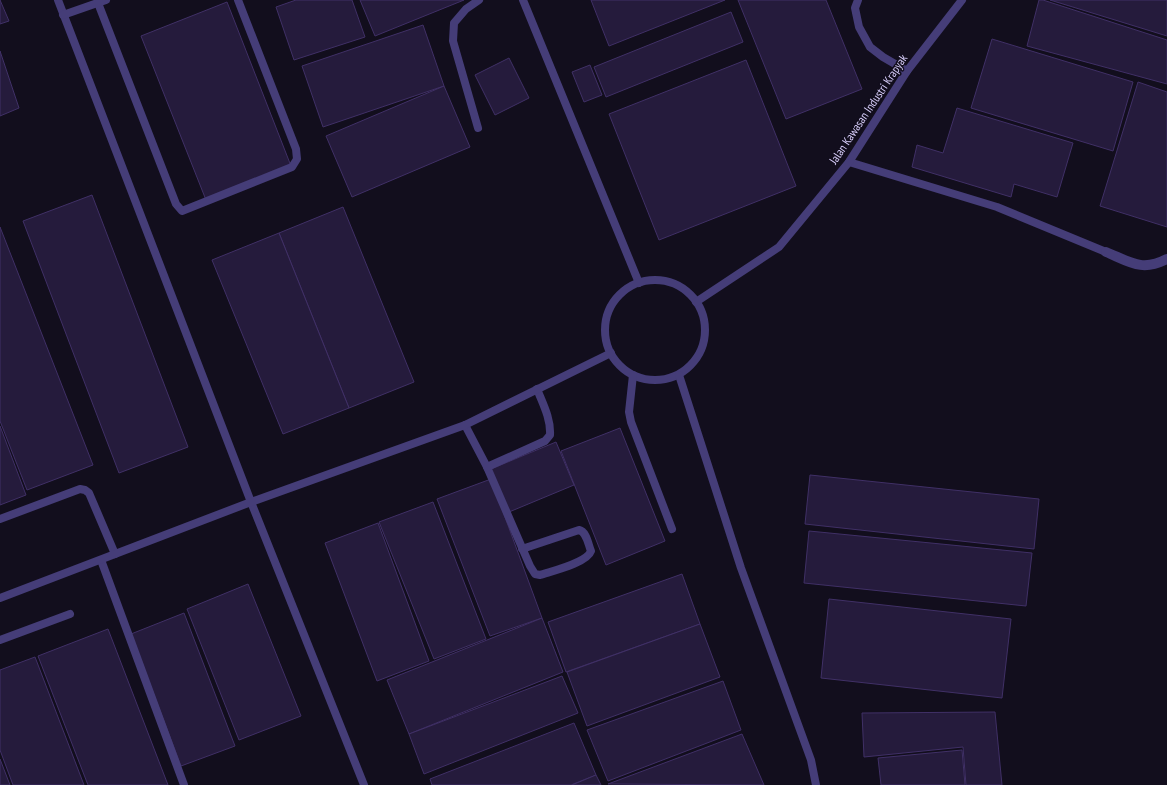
<svg xmlns="http://www.w3.org/2000/svg" width="1167" height="785" font-family="'PT Sans Narrow',sans-serif">
	<style>
		.building { fill: #251b3c; stroke: #403066 }
		.lines { fill: none; stroke-linecap: round; stroke-linejoin: round }
		.lane { stroke: #453d78; stroke-width: 8 }
		.street { stroke: #453d78; stroke-width: 10 }
		.labels { text-anchor: middle; dominant-baseline: central; stroke-width: 3; stroke-linejoin: round; paint-order: stroke }
		.street-label { font-size: 12px; fill: #d8cefb; stroke: #120e1d }
	</style>
	<rect width="100%" height="100%" fill="#120e1d"/>
	<g class="building">
		<path d="M 0,0 L 9,21 L 0,24 Z"/>
		<path d="M 296,0 L 352,0 L 365,37 L 294,60 L 276,7 Z"/>
		<path d="M 360,0 L 464,0 L 375,36 Z"/>
		<path d="M 591,0 L 725,0 L 609,46 Z"/>
		<path d="M 738,0 L 826,0 L 862,89 L 786,119 Z"/>
		<path d="M 1039,0 L 1043,0 L 1167,40 L 1167,84 L 1027,46 Z"/>
		<path d="M 1050,0 L 1167,0 L 1167,36 Z"/>
		<path d="M 227,2 L 291,166 L 206,200 L 141,36 Z"/>
		<path d="M 731,12 L 743,42 L 606,97 L 594,67 Z"/>
		<path d="M 423,25 L 444,86 L 323,127 L 302,66 Z"/>
		<path d="M 992,39 L 1133,82 L 1113,151 L 971,108 Z"/>
		<path d="M 0,51 L 19,108 L 0,116 Z"/>
		<path d="M 509,58 L 529,98 L 495,115 L 475,75 Z"/>
		<path d="M 746,60 L 796,186 L 659,240 L 609,114 Z"/>
		<path d="M 590,65 L 602,95 L 584,102 L 572,72 Z"/>
		<path d="M 1138,82 L 1167,92 L 1167,227 L 1100,206 Z"/>
		<path d="M 444,86 L 470,147 L 352,197 L 326,136 Z"/>
		<path d="M 957,108 L 1073,143 L 1057,197 L 1014,184 L 1011,197 L 912,167 L 917,145 L 943,153 Z"/>
		<path d="M 92,195 L 188,447 L 119,473 L 23,221 Z"/>
		<path d="M 343,207 L 414,382 L 349,408 L 279,233 Z"/>
		<path d="M 0,227 L 93,465 L 27,490 L 0,421 Z"/>
		<path d="M 279,233 L 349,408 L 283,434 L 212,260 Z"/>
		<path d="M 0,426 L 26,495 L 0,505 Z"/>
		<path d="M 620,428 L 665,541 L 606,565 L 561,451 Z"/>
		<path d="M 556,442 L 574,485 L 509,512 L 491,469 Z"/>
		<path d="M 810,475 L 1039,499 L 1034,549 L 805,524 Z"/>
		<path d="M 491,479 L 542,618 L 490,636 L 437,499 Z"/>
		<path d="M 433,502 L 486,639 L 434,659 L 379,522 Z"/>
		<path d="M 378,523 L 429,661 L 377,681 L 325,543 Z"/>
		<path d="M 809,531 L 1032,553 L 1026,606 L 804,583 Z"/>
		<path d="M 682,574 L 700,624 L 566,672 L 548,622 Z"/>
		<path d="M 248,584 L 301,716 L 239,740 L 187,609 Z"/>
		<path d="M 829,599 L 1011,619 L 1002,698 L 821,678 Z"/>
		<path d="M 184,613 L 235,746 L 181,766 L 131,634 Z"/>
		<path d="M 542,618 L 563,672 L 409,734 L 387,680 Z"/>
		<path d="M 700,624 L 720,677 L 587,726 L 567,672 Z"/>
		<path d="M 108,629 L 168,785 L 88,785 L 38,656 Z"/>
		<path d="M 35,657 L 84,785 L 13,785 L 0,750 L 0,670 Z"/>
		<path d="M 562,676 L 578,713 L 424,774 L 409,734 Z"/>
		<path d="M 723,681 L 741,730 L 608,781 L 587,730 Z"/>
		<path d="M 995,712 L 1002,785 L 966,785 L 963,747 L 864,757 L 862,713 Z"/>
		<path d="M 574,723 L 596,775 L 571,785 L 432,785 L 430,779 Z"/>
		<path d="M 742,734 L 764,785 L 608,784 Z"/>
		<path d="M 962,750 L 965,785 L 881,785 L 878,758 Z"/>
		<path d="M 0,759 L 10,785 L 0,785 Z"/>
		<path d="M 596,775 L 601,785 L 572,785 Z"/>
	</g>
	<g class="lines">
		<g class="lane">
			<path d="M 58,0 L 251,502 L 364,785"/>
			<path d="M 523,0 L 639,283"/>
			<path d="M 858,0 L 855,8 L 859,27 L 870,47 L 883,57 L 907,71"/>
			<path d="M 98,3 L 176,204 L 182,211 L 292,167 L 297,159 L 296,149 L 238,0"/>
			<path d="M 63,15 L 106,0"/>
			<path d="M 478,128 L 453,41 L 454,23 L 466,9 L 479,0"/>
			<path d="M 849,162 L 997,207 L 1106,252"/>
			<circle cx="655" cy="330" r="50"/>
			<path d="M 696,302 L 779,247 L 849,162 L 907,71 L 962,0"/>
			<path d="M 633,375 L 629,412 L 631,422 L 672,529"/>
			<path d="M 679,375 L 741,568 L 811,760 L 816,785"/>
			<path d="M 465,425 L 487,467 L 530,566 L 535,574 L 540,575 C 552,571 587,563 591,551 C 588,544 587,532 579,530 L 522,549"/>
			<path d="M 487,467 L 545,441 L 550,435 C 551,419 543,404 537,389"/>
			<path d="M 0,519 L 80,489 L 85,490 L 89,493 L 115,554"/>
			<path d="M 101,560 L 184,785"/>
			<path d="M 0,598 L 251,502 L 465,425 L 611,353"/>
			<path d="M 0,640 L 70,614"/>
		</g>
		<path class="street" d="M 1106,252 C 1130,262 1142,272 1167,259"/>
	</g>
	<g class="labels">
		<g class="street-label">
			<text transform="translate(868 109) rotate(-56)">Jalan Kawasan Industri Krapyak</text>
		</g>
	</g>
</svg>
